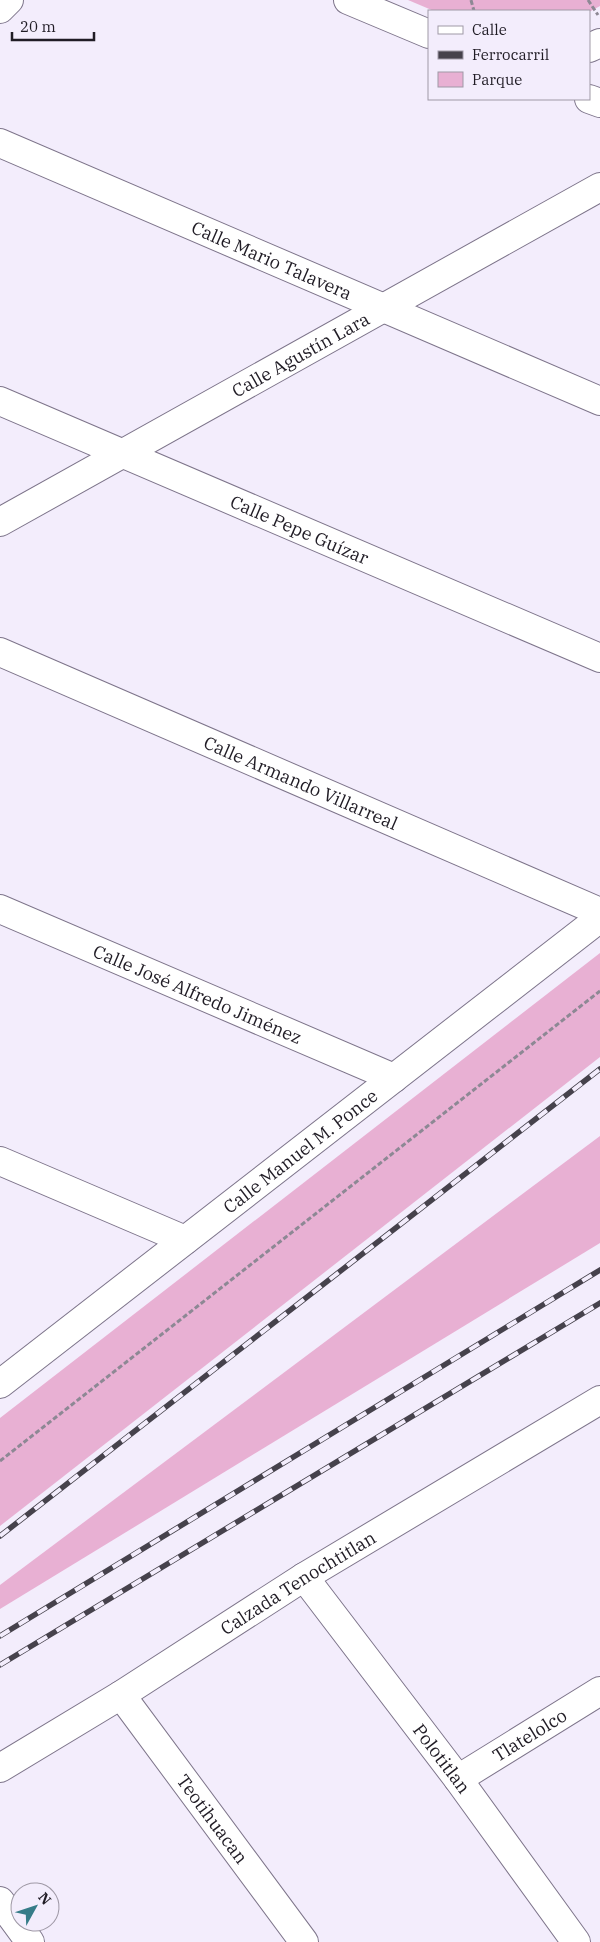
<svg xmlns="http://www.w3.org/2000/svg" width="600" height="1942" font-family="'IBM Plex Serif',serif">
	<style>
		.green { fill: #e8b0d3 }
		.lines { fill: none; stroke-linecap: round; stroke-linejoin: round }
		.minor-casing { stroke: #7e758b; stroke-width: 30 }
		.path { stroke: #8d8894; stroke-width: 3; stroke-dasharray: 5 2.5; stroke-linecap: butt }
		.minor { stroke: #fff; stroke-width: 28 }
		.rail-casing { stroke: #46424c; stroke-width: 5.5 }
		.rail { stroke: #f3edfc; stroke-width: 4; stroke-dasharray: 11; stroke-linecap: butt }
		.labels { text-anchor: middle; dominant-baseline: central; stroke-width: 4; stroke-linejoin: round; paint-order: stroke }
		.street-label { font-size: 18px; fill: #201c25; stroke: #f3edfc }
	</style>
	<rect width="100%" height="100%" fill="#f3edfc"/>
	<g class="green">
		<path d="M 408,0 L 600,0 L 600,6 L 589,12 L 434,11 Z"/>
		<path d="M 600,953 L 600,1057 L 0,1526 L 0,1418 Z"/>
		<path d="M 600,1136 L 600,1243 L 0,1609 L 0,1585 Z"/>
	</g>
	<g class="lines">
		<g class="minor-casing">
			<g id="minor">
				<path d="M 348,0 L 429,34"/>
				<path d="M 0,9 L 9,0"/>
				<path d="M 589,48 L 600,43"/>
				<path d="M 589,99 L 600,103"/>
				<path id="s1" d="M 0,143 L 600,401"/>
				<path id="s2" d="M 0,401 L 600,658"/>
				<path id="s3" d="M 0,522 L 600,187"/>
				<path id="s4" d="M 0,652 L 600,912"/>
				<path id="s5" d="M 0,909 L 394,1078"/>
				<path d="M 0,1161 L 185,1240"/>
				<path id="s6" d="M 0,1384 L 600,918"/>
				<path id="s7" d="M 304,1577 L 458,1779 L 576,1942"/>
				<path id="s8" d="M 121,1695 L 304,1942"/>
				<path id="s9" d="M 0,1768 L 121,1695 L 304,1577 L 600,1400"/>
				<path id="s10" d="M 458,1779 L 600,1691"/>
				<path d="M 0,1901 L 30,1942"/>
			</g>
		</g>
		<g class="path">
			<path d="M 471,0 L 474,11"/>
			<path d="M 588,0 L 598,15"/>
			<path d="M 0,1461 L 600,991"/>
		</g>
		<use href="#minor" class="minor"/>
		<g class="rail-casing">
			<g id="rail">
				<path d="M 0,1536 L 600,1069"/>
				<path d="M 0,1636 L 600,1270"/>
				<path d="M 0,1665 L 600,1303"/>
			</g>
		</g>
		<use href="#rail" class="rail"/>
	</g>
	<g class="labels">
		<g class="street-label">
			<text stroke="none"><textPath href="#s1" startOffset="296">Calle Mario Talavera</textPath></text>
			<text stroke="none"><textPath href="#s3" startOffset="344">Calle Agustín Lara</textPath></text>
			<text stroke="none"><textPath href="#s2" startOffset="326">Calle Pepe Guízar</textPath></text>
			<text stroke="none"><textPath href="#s4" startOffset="328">Calle Armando Villarreal</textPath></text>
			<text stroke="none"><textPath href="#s5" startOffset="215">Calle José Alfredo Jiménez</textPath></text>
			<text stroke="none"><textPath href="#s6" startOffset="380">Calle Manuel M. Ponce</textPath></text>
			<text stroke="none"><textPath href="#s9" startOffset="351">Calzada Tenochtitlan</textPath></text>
			<text stroke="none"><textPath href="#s10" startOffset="84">Tlatelolco</textPath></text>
			<text stroke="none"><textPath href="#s7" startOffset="228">Polotitlan</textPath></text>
			<text stroke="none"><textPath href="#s8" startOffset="154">Teotihuacan</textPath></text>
		</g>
	</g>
	<rect x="428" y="10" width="162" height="90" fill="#f3edfc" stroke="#9f99a6"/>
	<rect x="438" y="26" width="25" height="8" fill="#ffffff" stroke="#9f99a6"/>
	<text x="472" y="35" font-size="15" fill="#201c25">Calle</text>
	<rect x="438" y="51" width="25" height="8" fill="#46424c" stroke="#9f99a6"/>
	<text x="472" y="60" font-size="15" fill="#201c25">Ferrocarril</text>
	<rect x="438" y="72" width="25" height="15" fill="#e8b0d3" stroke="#9f99a6"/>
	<text x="472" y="85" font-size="15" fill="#201c25">Parque</text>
	<g transform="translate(35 1907) rotate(50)"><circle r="24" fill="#f3edfc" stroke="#9f99a6"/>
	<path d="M0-4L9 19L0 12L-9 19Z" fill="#367c88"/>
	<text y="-8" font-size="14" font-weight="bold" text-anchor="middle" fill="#201c25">N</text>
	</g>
	<path d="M12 32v8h82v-8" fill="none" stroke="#201c25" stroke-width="2.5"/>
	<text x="20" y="32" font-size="15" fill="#201c25" stroke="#f3edfc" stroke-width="4" paint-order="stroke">20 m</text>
</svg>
